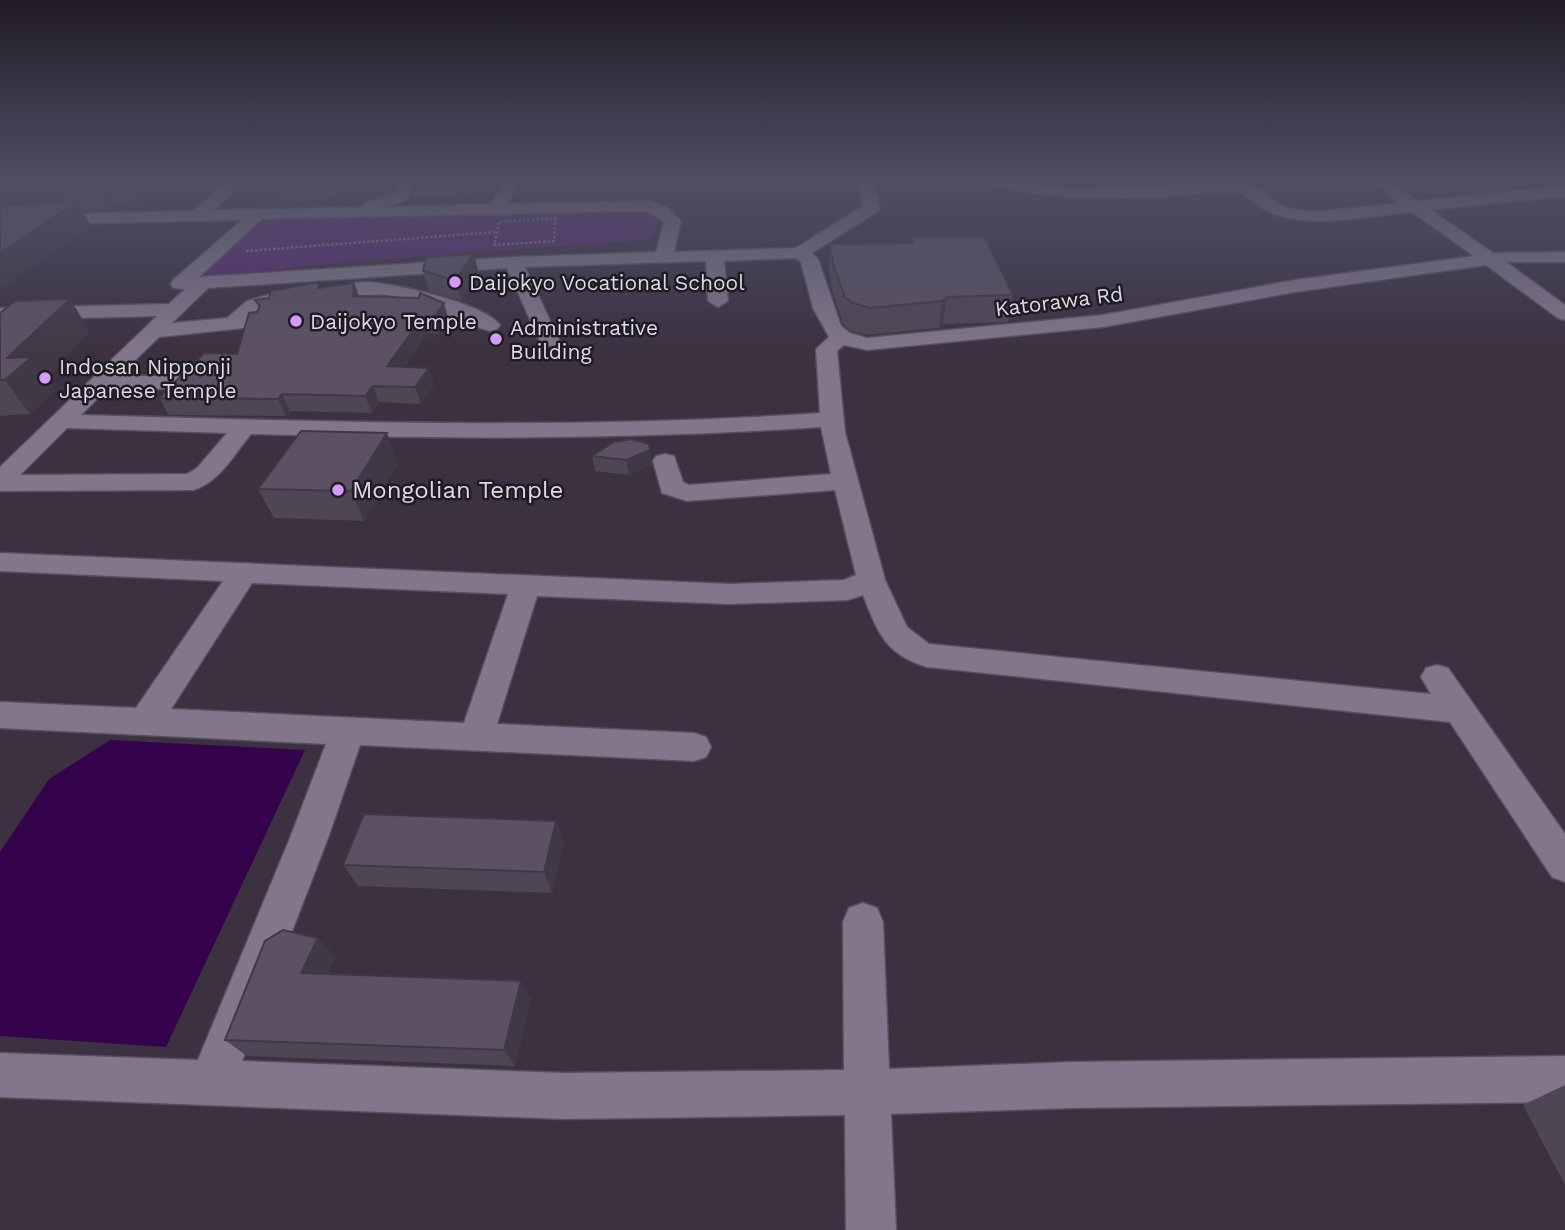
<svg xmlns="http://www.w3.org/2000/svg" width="1565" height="1230" font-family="'Work Sans',sans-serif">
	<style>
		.green { fill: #572b71 }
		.water { fill: #35034c }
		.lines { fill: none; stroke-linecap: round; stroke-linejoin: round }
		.minor-casing { stroke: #574f5c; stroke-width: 3 }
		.path { stroke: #847c89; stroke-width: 2.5; stroke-dasharray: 2.5 2; stroke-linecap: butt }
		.minor { fill: #82778a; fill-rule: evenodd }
		.wall { fill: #4e4654 }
		.shaded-wall { fill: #403945 }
		.building { fill: #5b5162; stroke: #403945; stroke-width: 2 }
		.poi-dot { fill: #d59bfa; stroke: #1f1b22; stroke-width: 2.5 }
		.labels { text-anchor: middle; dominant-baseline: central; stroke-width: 5; stroke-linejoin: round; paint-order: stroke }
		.far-poi-label { font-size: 21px; fill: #dfd9e3; stroke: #1f1b22; text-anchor: start }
		.far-street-label { font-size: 21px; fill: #dfd9e3; stroke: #1f1b22 }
		.poi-label { font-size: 24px; fill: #dfd9e3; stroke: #1f1b22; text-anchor: start }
	</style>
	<rect width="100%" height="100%" fill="#3b3141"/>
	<path class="green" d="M 645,211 L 657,219 L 658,227 L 651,239 L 646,240 L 356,261 L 193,278 L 263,216 Z"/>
	<path class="water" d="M 110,740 L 305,750 L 166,1047 L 0,1036 L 0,852 L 49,779 Z"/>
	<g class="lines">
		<g class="minor-casing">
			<g id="minor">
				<path d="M 228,180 L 245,180 L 214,210 L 364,207 L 365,203 L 393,194 L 406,180 L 422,180 L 405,200 L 385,207 L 491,204 L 507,180 L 521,180 L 507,204 L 649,201 L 668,208 L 681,221 L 674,252 L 796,248 L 863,206 L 858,180 L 873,180 L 880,208 L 878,211 L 812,253 L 818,259 L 841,326 L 850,333 L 867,338 L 1103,315 L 1295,280 L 1474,256 L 1412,212 C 1368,216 1319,228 1277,215 C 1261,211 1250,196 1235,191 C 1151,197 1071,207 989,183 L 987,180 L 1010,180 L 1066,189 L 1136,188 L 1236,181 L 1259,189 L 1284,207 L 1313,212 L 1400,203 L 1369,180 L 1386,180 L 1418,201 L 1565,186 L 1565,196 L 1431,210 L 1493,253 L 1565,252 L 1565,262 L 1506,262 L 1565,305 L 1565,320 L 1558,318 L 1486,265 L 1295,292 L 1103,327 L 867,350 L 844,345 L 837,351 L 845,432 L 885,580 L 907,627 L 929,644 L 1431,694 L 1421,677 L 1426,668 L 1437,665 L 1448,668 L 1565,834 L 1565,882 L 1552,877 L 1450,722 L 927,667 C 885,654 878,633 863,595 L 848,600 L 730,604 L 537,596 L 497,724 L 694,733 L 706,737 L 711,747 L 706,757 L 694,761 L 360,745 L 328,838 L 242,1061 L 564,1073 L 844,1070 L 843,922 L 849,908 L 863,903 L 877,908 L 883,922 L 889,1069 L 1072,1062 L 1565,1056 L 1565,1102 L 1072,1108 L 891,1114 L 896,1230 L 846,1230 L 845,1115 L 564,1119 L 0,1097 L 0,1053 L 198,1060 L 290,838 L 326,744 L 0,728 L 0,702 L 136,708 L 223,581 L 0,571 L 0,553 L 730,584 L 844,580 L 856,575 L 835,490 L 687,501 L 662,493 L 653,461 L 656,456 L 665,454 L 674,456 L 683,482 L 689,485 L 831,474 L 821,427 C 631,440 441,439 251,434 C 235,453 219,483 193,490 L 0,491 L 0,467 L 157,316 L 0,320 L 0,308 L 169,304 L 185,289 L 173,288 L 171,284 L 173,280 L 242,220 L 0,225 L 0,215 L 194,211 ZM 647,211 L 664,222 L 656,252 L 514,257 L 199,277 L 262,219 ZM 796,258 L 801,262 L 813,308 L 829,337 L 816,349 L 820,413 C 573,430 328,422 81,415 L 106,390 L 198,388 L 201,383 L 198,378 L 190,376 L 119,376 L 159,337 L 262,326 L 265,322 L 262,318 L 250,316 L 269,306 L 305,300 L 308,296 L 298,290 L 271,294 L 247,301 L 227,318 L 172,323 L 208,288 L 507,268 L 540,342 L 543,346 L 557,346 L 560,342 L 525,267 L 706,261 L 708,301 L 718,307 L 728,301 L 724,261 ZM 67,428 L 227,433 L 197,468 L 187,474 L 20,475 ZM 252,583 L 508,594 L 464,723 L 171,709 Z"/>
				<path d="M 368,282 C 396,284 484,303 500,325 L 497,329 L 490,331 C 455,322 424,300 387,295 C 374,293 349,300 340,289 L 350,283 Z"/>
			</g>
		</g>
		<g class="path">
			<path d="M 555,218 L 554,241 L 494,245 L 499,222 Z"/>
			<path d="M 246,251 L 497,232"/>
		</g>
		<use href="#minor" class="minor"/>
	</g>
	<g class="wall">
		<path d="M 170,180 L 138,207 L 116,207 L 113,210 L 82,211 L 91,226 L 0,290 L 0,206 L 31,206 L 64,202 L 55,187 Z"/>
		<path d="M 281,180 L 362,180 L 343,198 L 279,199 L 274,187 Z"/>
		<path d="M 376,180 L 404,180 L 397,185 L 378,186 Z"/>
		<path d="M 411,180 L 486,180 L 475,195 L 464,195 L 462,198 L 415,198 L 410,181 Z"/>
		<path d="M 616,180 L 651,180 L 650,183 L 616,183 Z"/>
		<path d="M 911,237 L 1013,295 L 1008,322 L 943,324 L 939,328 L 868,335 L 851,331 L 843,324 L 832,290 L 829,270 L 830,244 L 910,243 Z"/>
		<path d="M 423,271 L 479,273 L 461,300 L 429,291 Z"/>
		<path d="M 354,283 L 359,296 L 448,318 L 438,334 L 428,333 L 404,367 L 434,384 L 421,404 L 379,402 L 372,413 L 290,411 L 286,416 L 169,415 L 159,398 L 191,373 L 237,354 L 259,308 L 255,300 L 269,298 L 321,287 Z"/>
		<path d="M 70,299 L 90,332 L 46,377 L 55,391 L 30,414 L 0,416 L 0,313 Z"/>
		<path d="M 649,444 L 652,465 L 629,475 L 595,471 L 592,456 Z"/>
		<path d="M 398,463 L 364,521 L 274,518 L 258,489 Z"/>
		<path d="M 556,821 L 564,842 L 552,893 L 358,886 L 343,865 Z"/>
		<path d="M 318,938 L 335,957 L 327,974 L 531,999 L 515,1066 L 247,1056 L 225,1040 Z"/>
		<path d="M 1565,1085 L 1565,1185 L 1523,1105 Z"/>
	</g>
	<g class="shaded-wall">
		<path d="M 130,180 L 170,180 L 138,207 L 126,183 Z"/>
		<path d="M 345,180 L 362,180 L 343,198 L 339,185 Z"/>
		<path d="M 396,180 L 404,180 L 397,185 Z"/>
		<path d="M 458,180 L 460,180 L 464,195 L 462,198 L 457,181 Z"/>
		<path d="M 471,180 L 486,180 L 475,195 Z"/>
		<path d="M 104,183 L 116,207 L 113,210 L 100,186 Z"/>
		<path d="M 77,202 L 91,226 L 0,290 L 0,253 Z"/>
		<path d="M 474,254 L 479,273 L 461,300 L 455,280 Z"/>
		<path d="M 354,283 L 360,299 L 353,296 Z"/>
		<path d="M 947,297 L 943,324 L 939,328 L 942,301 Z"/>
		<path d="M 70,299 L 90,332 L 46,377 L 55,391 L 30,414 L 5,380 L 7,358 Z"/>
		<path d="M 444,303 L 448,318 L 438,334 L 433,318 Z"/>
		<path d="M 423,317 L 428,333 L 393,382 L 387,366 Z"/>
		<path d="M 429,368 L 434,384 L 421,404 L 415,387 Z"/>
		<path d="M 373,386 L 379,402 L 372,413 L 365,396 Z"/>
		<path d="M 282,394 L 290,411 L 286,416 L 278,399 Z"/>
		<path d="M 387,433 L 398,463 L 364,521 L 351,491 Z"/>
		<path d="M 650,450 L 652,465 L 629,475 L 626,460 Z"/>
		<path d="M 556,821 L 564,842 L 552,893 L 544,872 Z"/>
		<path d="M 318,938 L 335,957 L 319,991 L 301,973 Z"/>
		<path d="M 521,981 L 531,999 L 515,1066 L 504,1050 Z"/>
	</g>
	<g class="building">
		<path d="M 65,180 L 130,180 L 126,183 L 104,183 L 100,186 L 55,187 Z"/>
		<path d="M 281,180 L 345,180 L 339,185 L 274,187 Z"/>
		<path d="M 411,180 L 458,180 L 457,181 L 410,181 Z"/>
		<path d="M 77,202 L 0,253 L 0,206 L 31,206 L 35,203 Z"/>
		<path d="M 984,236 L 1013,295 L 947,297 L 942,301 L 870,308 L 853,303 L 845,297 L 833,264 L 830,244 L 913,243 L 911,237 Z"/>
		<path d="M 474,254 L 455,280 L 423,271 L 426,257 Z"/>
		<path d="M 319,282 L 318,288 L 354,283 L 353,296 L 419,298 L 420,293 L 444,303 L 433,318 L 423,317 L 387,366 L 429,368 L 415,387 L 373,386 L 365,396 L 282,394 L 278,399 L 159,398 L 183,374 L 191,373 L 194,364 L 204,353 L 237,354 L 249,313 L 257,312 L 260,306 L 255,300 L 269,298 L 271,291 Z"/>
		<path d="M 70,299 L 7,358 L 32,357 L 5,380 L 0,380 L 0,313 L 15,301 Z"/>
		<path d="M 301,431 L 387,433 L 351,491 L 258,489 Z"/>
		<path d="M 631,439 L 649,444 L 650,450 L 626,460 L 592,456 L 614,442 Z"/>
		<path d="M 364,814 L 556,821 L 544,872 L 343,865 Z"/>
		<path d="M 283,930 L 318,938 L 301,973 L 521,981 L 504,1050 L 225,1040 L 265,941 Z"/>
	</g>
	<linearGradient id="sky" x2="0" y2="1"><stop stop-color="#201b24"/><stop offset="0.51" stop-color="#4f4e65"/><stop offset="1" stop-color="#4f4e65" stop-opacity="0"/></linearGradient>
	<rect width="1565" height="352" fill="url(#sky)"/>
	<g class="poi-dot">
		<circle cx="455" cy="282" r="7"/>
		<circle cx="296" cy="321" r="7"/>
		<circle cx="496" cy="339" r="7"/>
		<circle cx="45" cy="378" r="7"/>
		<circle cx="338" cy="490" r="7"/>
	</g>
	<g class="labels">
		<g class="far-poi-label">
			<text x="469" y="282">Daijokyo Vocational School</text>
			<text x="310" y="321">Daijokyo Temple</text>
			<text x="510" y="327">Administrative<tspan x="510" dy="24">Building</tspan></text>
			<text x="59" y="366">Indosan Nipponji<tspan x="59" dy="24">Japanese Temple</tspan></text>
		</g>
		<g class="far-street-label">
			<text transform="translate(1059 301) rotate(-7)">Katorawa Rd</text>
		</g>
		<g class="poi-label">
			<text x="352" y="490">Mongolian Temple</text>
		</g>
	</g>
</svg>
